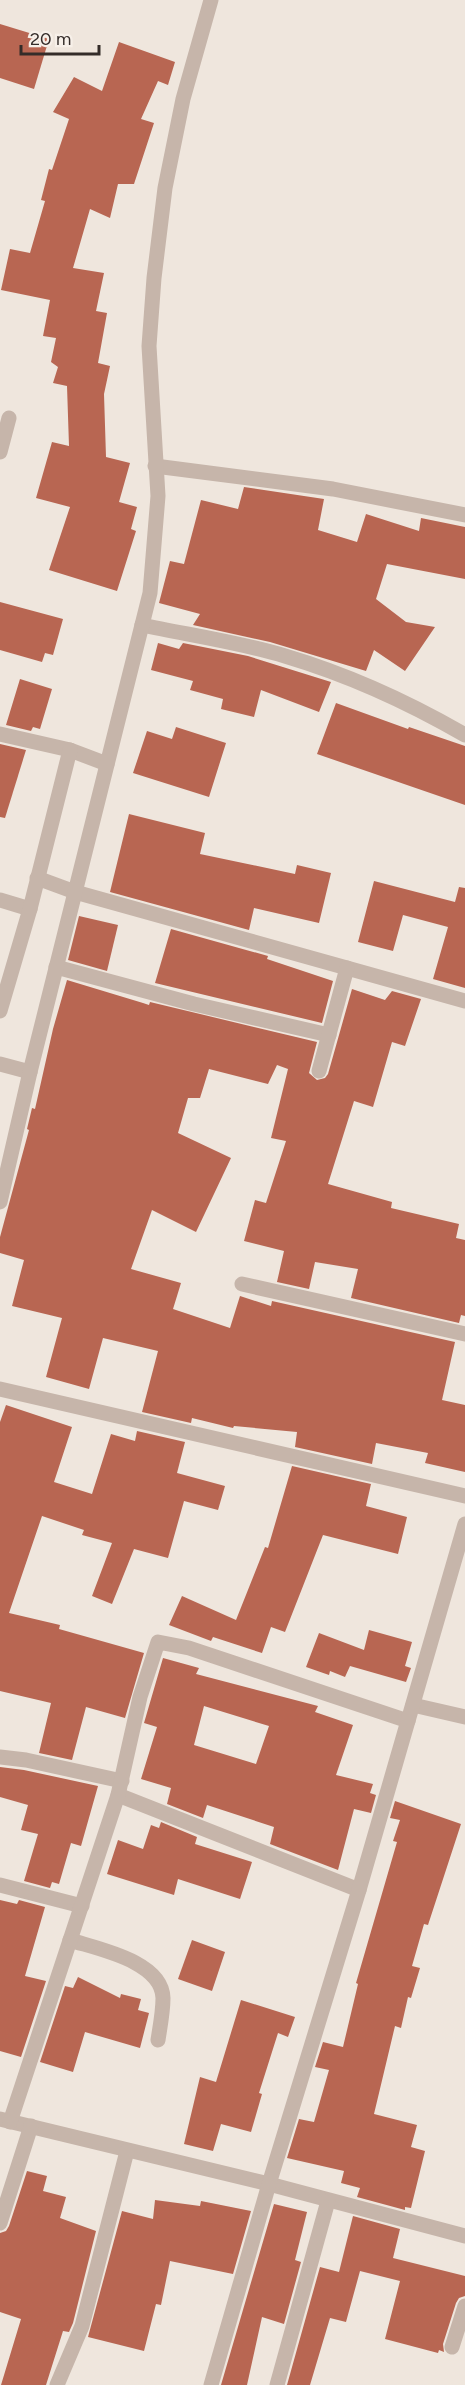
<svg xmlns="http://www.w3.org/2000/svg" width="465" height="2385" font-family="Figtree,sans-serif">
	<style>
		.building { fill: #b86652; fill-rule: evenodd }
		.lines { fill: none; stroke-linecap: round; stroke-linejoin: round }
		.minor { stroke: #c6b5aa; stroke-width: 15 }
	</style>
	<rect width="100%" height="100%" fill="#efe6dd"/>
	<g class="building">
		<path d="M 0,24 L 49,39 L 34,89 L 0,78 Z"/>
		<path d="M 119,42 L 175,62 L 168,85 L 158,81 L 141,119 L 154,123 L 134,184 L 118,184 L 110,218 L 90,209 L 73,268 L 104,273 L 96,311 L 107,313 L 98,363 L 110,366 L 104,394 L 106,457 L 130,463 L 119,502 L 137,507 L 131,529 L 136,531 L 117,591 L 49,570 L 70,507 L 36,498 L 52,442 L 69,446 L 67,386 L 53,383 L 58,367 L 51,362 L 56,338 L 43,336 L 50,300 L 1,290 L 10,249 L 30,253 L 45,201 L 41,200 L 49,169 L 52,170 L 69,119 L 53,112 L 74,77 L 102,91 Z"/>
		<path d="M 244,487 L 324,499 L 318,530 L 357,542 L 366,514 L 419,531 L 421,518 L 465,527 L 465,579 L 387,564 L 376,599 L 406,622 L 435,627 L 405,671 L 374,650 L 366,671 L 270,642 L 193,625 L 200,614 L 159,603 L 170,561 L 184,564 L 201,500 L 238,509 Z"/>
		<path d="M 0,602 L 63,619 L 53,655 L 45,653 L 42,662 L 0,650 Z"/>
		<path d="M 158,643 L 179,649 L 183,643 L 248,656 L 331,682 L 319,712 L 261,690 L 254,717 L 221,709 L 223,699 L 190,690 L 193,681 L 151,670 Z"/>
		<path d="M 20,679 L 52,689 L 40,729 L 33,727 L 31,731 L 6,725 Z"/>
		<path d="M 336,703 L 408,729 L 409,727 L 465,746 L 465,805 L 317,754 Z"/>
		<path d="M 176,727 L 226,743 L 209,797 L 133,773 L 147,731 L 172,739 Z"/>
		<path d="M 0,744 L 26,750 L 5,818 L 0,817 Z"/>
		<path d="M 129,814 L 205,833 L 200,854 L 295,874 L 297,865 L 331,873 L 319,923 L 254,908 L 249,930 L 110,892 Z"/>
		<path d="M 374,881 L 455,902 L 459,887 L 465,888 L 465,988 L 433,979 L 448,927 L 403,915 L 393,951 L 358,942 Z"/>
		<path d="M 79,916 L 118,925 L 107,971 L 68,960 Z"/>
		<path d="M 171,929 L 268,956 L 267,959 L 333,981 L 322,1023 L 155,983 Z"/>
		<path d="M 67,980 L 143,1003 L 149,1005 L 150,1002 L 317,1042 L 309,1073 L 317,1080 L 325,1078 L 328,1074 L 352,989 L 385,1000 L 392,991 L 421,999 L 405,1046 L 392,1042 L 373,1107 L 354,1101 L 328,1184 L 392,1202 L 391,1208 L 459,1224 L 456,1238 L 465,1240 L 465,1316 L 461,1315 L 459,1323 L 351,1298 L 358,1269 L 315,1262 L 309,1289 L 277,1282 L 284,1251 L 244,1241 L 255,1200 L 266,1203 L 286,1141 L 271,1138 L 288,1069 L 277,1065 L 268,1084 L 209,1069 L 200,1098 L 188,1098 L 178,1133 L 231,1158 L 196,1232 L 152,1210 L 131,1269 L 181,1283 L 173,1309 L 230,1328 L 240,1296 L 271,1306 L 272,1301 L 455,1342 L 442,1400 L 465,1405 L 465,1472 L 425,1463 L 428,1453 L 376,1443 L 372,1464 L 295,1447 L 297,1432 L 234,1426 L 233,1428 L 192,1418 L 191,1423 L 142,1412 L 158,1351 L 103,1338 L 89,1389 L 46,1377 L 62,1318 L 12,1306 L 24,1260 L 0,1253 L 0,1237 L 29,1130 L 27,1129 L 32,1108 L 35,1109 L 53,1029 Z"/>
		<path d="M 6,1405 L 72,1427 L 54,1482 L 92,1494 L 111,1434 L 135,1441 L 137,1431 L 185,1442 L 177,1473 L 225,1486 L 218,1510 L 184,1501 L 168,1558 L 134,1549 L 112,1604 L 92,1596 L 112,1543 L 82,1535 L 84,1530 L 42,1516 L 9,1613 L 60,1625 L 59,1629 L 144,1653 L 125,1718 L 86,1707 L 72,1760 L 39,1753 L 51,1703 L 0,1691 L 0,1422 Z"/>
		<path d="M 292,1466 L 371,1484 L 366,1506 L 407,1517 L 398,1554 L 323,1535 L 285,1632 L 271,1627 L 262,1653 L 213,1637 L 211,1641 L 169,1625 L 182,1596 L 236,1620 L 265,1547 L 268,1548 Z"/>
		<path d="M 369,1630 L 412,1642 L 405,1666 L 411,1668 L 406,1682 L 350,1666 L 345,1677 L 330,1671 L 329,1675 L 306,1667 L 319,1633 L 364,1650 Z"/>
		<path d="M 163,1658 L 199,1668 L 196,1674 L 318,1706 L 315,1712 L 353,1725 L 336,1775 L 373,1784 L 370,1793 L 376,1795 L 371,1813 L 354,1809 L 338,1870 L 270,1844 L 274,1827 L 207,1805 L 203,1818 L 167,1804 L 171,1788 L 141,1779 L 157,1727 L 144,1723 ZM 204,1706 L 269,1726 L 256,1764 L 194,1745 Z"/>
		<path d="M 0,1767 L 24,1770 L 98,1786 L 81,1846 L 71,1843 L 59,1884 L 52,1882 L 50,1888 L 24,1881 L 38,1834 L 21,1830 L 28,1805 L 0,1797 Z"/>
		<path d="M 395,1801 L 461,1824 L 428,1925 L 424,1924 L 412,1966 L 420,1968 L 411,1998 L 408,1997 L 401,2028 L 395,2026 L 374,2114 L 417,2125 L 411,2147 L 425,2151 L 411,2208 L 405,2207 L 405,2210 L 357,2197 L 360,2188 L 341,2183 L 344,2171 L 287,2158 L 299,2119 L 314,2122 L 329,2070 L 315,2067 L 323,2042 L 343,2047 L 358,1984 L 356,1983 L 397,1842 L 393,1841 L 400,1820 L 390,1818 Z"/>
		<path d="M 161,1822 L 197,1837 L 195,1844 L 252,1862 L 240,1899 L 178,1879 L 174,1895 L 107,1874 L 118,1840 L 143,1849 L 151,1825 L 159,1828 Z"/>
		<path d="M 0,1900 L 17,1904 L 19,1900 L 45,1907 L 25,1976 L 46,1981 L 21,2057 L 0,2051 Z"/>
		<path d="M 192,1940 L 225,1952 L 212,1991 L 178,1979 Z"/>
		<path d="M 78,1977 L 120,1998 L 121,1994 L 141,1999 L 138,2010 L 149,2013 L 140,2048 L 85,2032 L 73,2072 L 40,2062 L 65,1986 L 73,1988 Z"/>
		<path d="M 241,2000 L 295,2017 L 288,2037 L 278,2033 L 259,2093 L 262,2094 L 251,2132 L 221,2124 L 213,2151 L 184,2144 L 200,2077 L 216,2082 Z"/>
		<path d="M 27,2171 L 47,2176 L 43,2191 L 66,2197 L 60,2218 L 96,2231 L 73,2323 L 69,2332 L 63,2331 L 46,2385 L 1,2385 L 21,2319 L 0,2312 L 0,2233 L 6,2231 L 9,2226 Z"/>
		<path d="M 155,2200 L 200,2206 L 201,2201 L 251,2211 L 233,2274 L 170,2261 L 161,2305 L 156,2304 L 144,2351 L 88,2337 L 122,2211 L 153,2219 Z"/>
		<path d="M 274,2204 L 307,2212 L 295,2260 L 301,2262 L 284,2324 L 262,2317 L 247,2385 L 221,2385 Z"/>
		<path d="M 353,2216 L 400,2229 L 393,2258 L 465,2276 L 465,2296 L 459,2298 L 456,2303 L 443,2344 L 444,2352 L 439,2350 L 438,2353 L 385,2339 L 400,2281 L 360,2271 L 346,2322 L 330,2318 L 310,2385 L 287,2385 L 320,2267 L 339,2272 Z"/>
	</g>
	<g class="lines">
		<g class="minor">
			<path d="M 0,452 L 9,418"/>
			<path d="M 155,466 L 333,489 L 465,515"/>
			<path d="M 142,625 C 189,635 239,642 285,656 C 349,675 408,702 465,735"/>
			<path d="M 0,734 L 70,750 L 107,764"/>
			<path d="M 37,878 L 75,892 L 465,1001"/>
			<path d="M 0,900 L 30,909"/>
			<path d="M 56,967 L 194,1004 L 329,1035"/>
			<path d="M 0,1011 L 30,909 L 70,750"/>
			<path d="M 0,1064 L 30,1072"/>
			<path d="M 319,1071 L 347,968"/>
			<path d="M 0,1202 L 30,1072 L 150,593 L 158,496 L 149,346 L 154,278 L 165,188 L 183,99 L 211,0"/>
			<path d="M 242,1284 L 465,1334"/>
			<path d="M 0,1389 L 465,1496"/>
			<path d="M 413,1705 L 465,1717"/>
			<path d="M 0,1757 L 26,1760 L 122,1781"/>
			<path d="M 118,1795 L 359,1890"/>
			<path d="M 0,1885 L 82,1906"/>
			<path d="M 70,1940 C 98,1949 162,1961 163,1998 C 163,2012 160,2027 158,2040"/>
			<path d="M 0,2119 L 269,2184 L 465,2236"/>
			<path d="M 10,2122 L 118,1795 L 140,1697 L 158,1642 L 189,1648 L 408,1721"/>
			<path d="M 0,2223 L 31,2126"/>
			<path d="M 452,2347 L 465,2306"/>
			<path d="M 57,2385 L 82,2326 L 127,2151"/>
			<path d="M 211,2385 L 269,2184 L 359,1890 L 465,1524"/>
			<path d="M 277,2385 L 328,2201"/>
		</g>
	</g>
	<path d="M21 45v9h78v-9" fill="none" stroke="#342c29" stroke-width="3"/>
	<text x="30" y="45" font-size="18" fill="#342c29" stroke="#f7f0e9" stroke-width="4.5" paint-order="stroke">20 m</text>
</svg>
